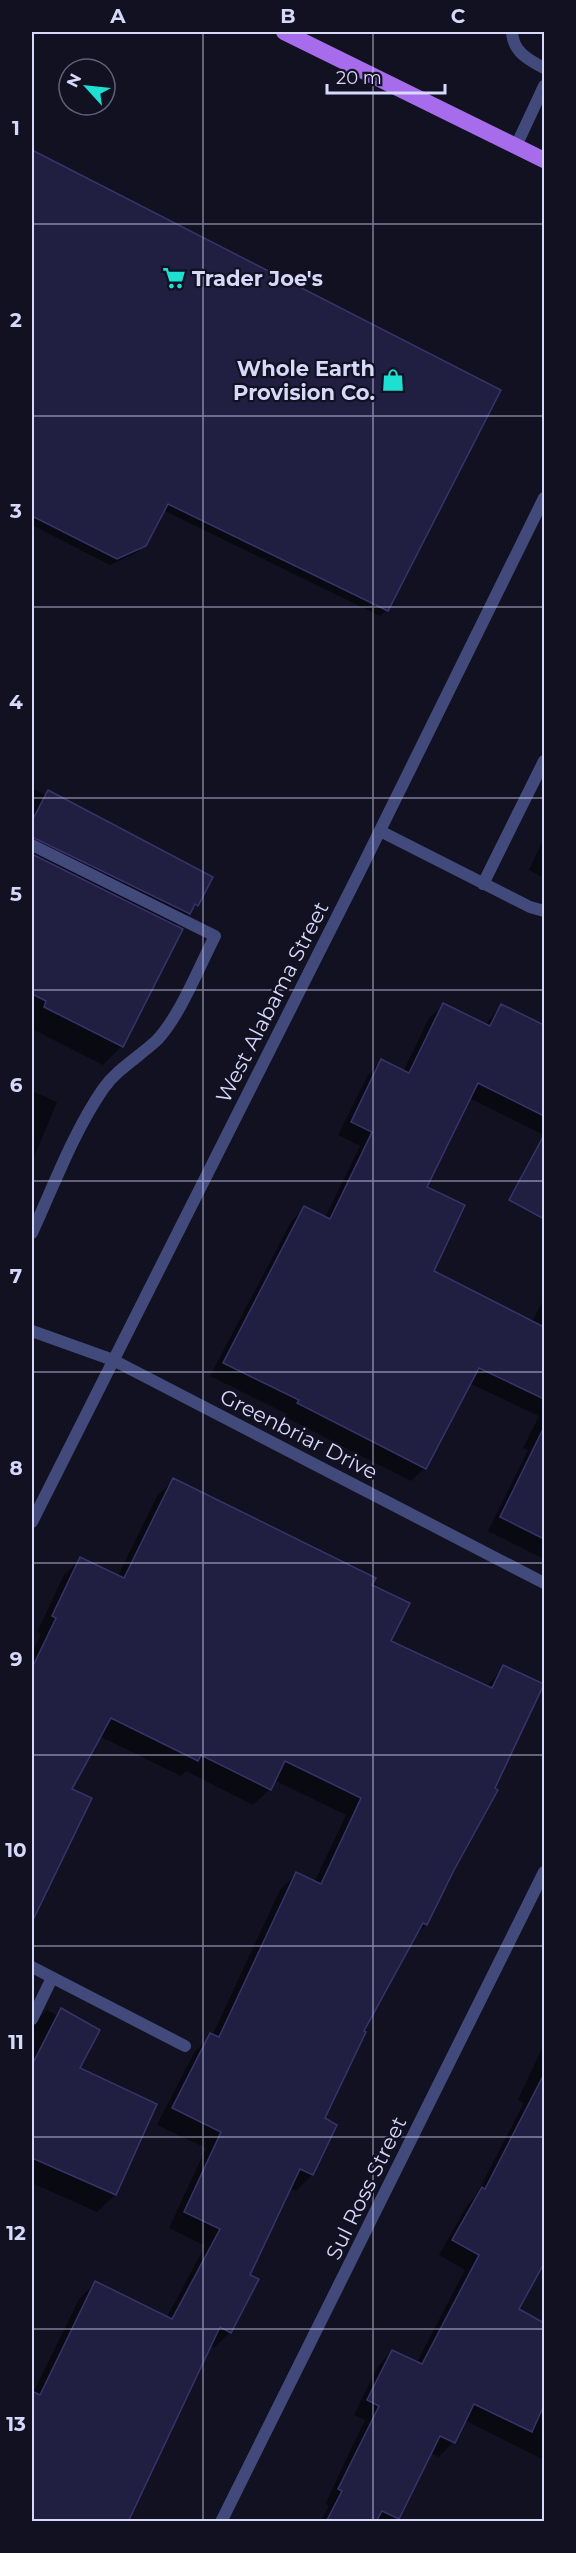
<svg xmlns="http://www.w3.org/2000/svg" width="576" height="2553" font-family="Montserrat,sans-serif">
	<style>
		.shadow { fill: #0007 }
		.building { fill: #201f41; stroke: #36346a; stroke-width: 1.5 }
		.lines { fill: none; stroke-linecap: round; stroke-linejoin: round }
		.service { stroke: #424a7b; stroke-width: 12 }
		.minor { stroke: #424a7b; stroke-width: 12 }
		.tertiary { stroke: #424a7b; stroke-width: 12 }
		.primary { stroke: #a66cec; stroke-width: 16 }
		.grid { fill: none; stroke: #d7d9fa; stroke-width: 1.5; stroke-opacity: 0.55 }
		.labels { text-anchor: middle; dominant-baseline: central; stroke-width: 4.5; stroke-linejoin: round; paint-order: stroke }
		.poi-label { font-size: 21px; font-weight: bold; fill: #d7d9fa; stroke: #112; text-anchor: start }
		.street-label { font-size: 21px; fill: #d7d9fa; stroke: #112 }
		.neatline { fill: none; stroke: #d7d9fa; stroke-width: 2 }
		.grid-label { font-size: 20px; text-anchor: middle; font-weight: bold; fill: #d7d9fa }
	</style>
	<rect width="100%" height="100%" fill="#112"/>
	<g class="shadow">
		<path d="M 32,151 L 499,391 L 387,610 L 380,616 L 163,510 L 145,545 L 138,552 L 110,565 L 32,525 Z"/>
		<path d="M 32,788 L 45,795 L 48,792 L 196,905 L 175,927 L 122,1046 L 103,1065 L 32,1029 Z"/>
		<path d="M 544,838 L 544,878 L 529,870 Z"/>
		<path d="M 443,1005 L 485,1025 L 502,1005 L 544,1026 L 544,1135 L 469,1098 L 425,1188 L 432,1272 L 532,1322 L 544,1298 L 544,1559 L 488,1531 L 528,1450 L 523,1448 L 539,1416 L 469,1383 L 425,1468 L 411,1481 L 285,1417 L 287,1414 L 210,1376 L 291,1222 L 304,1208 L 325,1218 L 360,1146 L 338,1135 L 368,1075 L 381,1061 L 403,1072 L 429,1018 Z"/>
		<path d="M 32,1091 L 57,1102 L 32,1162 Z"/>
		<path d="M 173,1480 L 370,1585 L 389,1641 L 486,1687 L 504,1667 L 452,1871 L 426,1924 L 414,1937 L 362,2032 L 322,2119 L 335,2125 L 312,2175 L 296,2191 L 289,2188 L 248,2275 L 230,2332 L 214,2348 L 210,2346 L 126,2522 L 32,2522 L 32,2395 L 79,2299 L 95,2283 L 167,2317 L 205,2246 L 169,2228 L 206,2148 L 157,2125 L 195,2051 L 212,2036 L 280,1890 L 296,1874 L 314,1883 L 346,1815 L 274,1780 L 270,1789 L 253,1805 L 186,1771 L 181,1776 L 99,1736 L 70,1789 L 35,1895 L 32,1894 L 32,1653 L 41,1634 L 37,1632 L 64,1575 L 81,1558 L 118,1576 L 157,1496 Z"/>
		<path d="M 47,2010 L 57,2015 L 62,2010 L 78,2069 L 155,2105 L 115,2195 L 97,2212 L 32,2183 L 32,2025 Z"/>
		<path d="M 544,2044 L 544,2260 L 516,2310 L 544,2325 L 544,2460 L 464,2420 L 453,2442 L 439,2457 L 430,2453 L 396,2522 L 320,2522 L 329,2506 L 325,2504 L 365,2420 L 354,2415 L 378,2366 L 392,2351 L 416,2364 L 465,2270 L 439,2255 L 468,2204 L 475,2197 L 524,2103 L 518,2100 Z"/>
	</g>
	<g class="building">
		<path d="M 32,150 L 501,390 L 388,611 L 168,504 L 146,546 L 117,559 L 32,516 Z"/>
		<path d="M 48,790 L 213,877 L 198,906 L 195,904 L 190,914 L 32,837 L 32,821 Z"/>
		<path d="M 32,854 L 183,929 L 123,1047 L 44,1007 L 46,1001 L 32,994 Z"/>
		<path d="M 443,1003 L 490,1026 L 501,1004 L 544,1025 L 544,1116 L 478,1083 L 427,1187 L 465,1205 L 434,1271 L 544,1327 L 544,1399 L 479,1368 L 426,1469 L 297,1403 L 299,1400 L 223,1363 L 304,1206 L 330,1219 L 372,1132 L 351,1122 L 381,1059 L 409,1073 Z"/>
		<path d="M 544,1135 L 544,1219 L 509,1200 Z"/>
		<path d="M 544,1427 L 544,1539 L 500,1517 Z"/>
		<path d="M 173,1478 L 376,1578 L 372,1585 L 410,1603 L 391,1641 L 492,1688 L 503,1665 L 544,1684 L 495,1788 L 498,1790 L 453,1872 L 427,1925 L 423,1923 L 364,2031 L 366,2032 L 325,2118 L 337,2125 L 313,2175 L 300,2169 L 250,2275 L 259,2279 L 231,2333 L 220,2327 L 128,2522 L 32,2522 L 32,2391 L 40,2395 L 95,2281 L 172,2319 L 220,2229 L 184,2212 L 221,2132 L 172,2108 L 210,2033 L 219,2037 L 296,1872 L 321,1884 L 361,1798 L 285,1761 L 271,1790 L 201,1755 L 198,1761 L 111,1718 L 72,1789 L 92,1798 L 32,1922 L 32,1668 L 56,1618 L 52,1616 L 80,1557 L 124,1578 Z"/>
		<path d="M 61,2008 L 100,2030 L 80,2068 L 157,2104 L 116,2195 L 32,2158 L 32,2065 Z"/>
		<path d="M 544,2074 L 544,2263 L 519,2309 L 544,2323 L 544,2405 L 532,2432 L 474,2404 L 455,2443 L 440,2436 L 399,2519 L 382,2511 L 376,2522 L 326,2522 L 342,2491 L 338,2489 L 379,2406 L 367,2400 L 392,2350 L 422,2364 L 479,2255 L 452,2240 L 482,2187 L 485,2189 Z"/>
	</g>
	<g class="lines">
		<g class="service">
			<path d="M 512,32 C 513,52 529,60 544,68"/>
			<path d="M 516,146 L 544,86"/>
			<path d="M 380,831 L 530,907 L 544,911"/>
			<path d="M 32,845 L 215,936 C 199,967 180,1016 157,1040 C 139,1057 117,1069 103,1089 C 73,1133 54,1185 32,1233"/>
			<path d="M 483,884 L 544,761"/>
			<path d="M 32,1967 L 185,2046"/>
			<path d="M 32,2019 L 52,1978"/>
		</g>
		<path class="minor" d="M 221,2522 L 544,1872"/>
		<g class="tertiary">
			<path d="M 32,1331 L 113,1360 L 544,1583"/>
			<path d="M 32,1522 L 360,871 L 544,498"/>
		</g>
		<path class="primary" d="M 284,32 L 544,160"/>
	</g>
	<path class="grid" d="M 203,32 L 203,2522M 373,32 L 373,2522M 32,224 L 544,224M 32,416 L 544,416M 32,607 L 544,607M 32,798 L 544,798M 32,990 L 544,990M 32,1181 L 544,1181M 32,1372 L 544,1372M 32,1563 L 544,1563M 32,1755 L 544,1755M 32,1946 L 544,1946M 32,2137 L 544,2137M 32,2329 L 544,2329"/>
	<defs>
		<g id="supermarket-bare" transform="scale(1.8)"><path d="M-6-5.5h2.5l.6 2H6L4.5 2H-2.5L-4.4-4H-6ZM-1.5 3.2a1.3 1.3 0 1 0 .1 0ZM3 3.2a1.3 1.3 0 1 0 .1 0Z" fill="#1de0d2" stroke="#112" stroke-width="2.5" paint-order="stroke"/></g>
		<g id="shop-bare" transform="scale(1.8)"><path d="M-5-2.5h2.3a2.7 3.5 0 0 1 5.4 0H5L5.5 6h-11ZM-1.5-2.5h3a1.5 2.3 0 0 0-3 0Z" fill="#1de0d2" stroke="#112" stroke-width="2.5" paint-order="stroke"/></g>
	</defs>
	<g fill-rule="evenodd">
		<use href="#supermarket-bare" x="174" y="278"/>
		<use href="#shop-bare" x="393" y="380"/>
	</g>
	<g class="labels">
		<g class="poi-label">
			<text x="192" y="278">Trader Joe's</text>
			<text x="375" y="368" text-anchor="end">Whole Earth<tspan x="375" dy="24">Provision Co.</tspan></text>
		</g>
		<g class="street-label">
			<text transform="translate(272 1002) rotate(-63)">West Alabama Street</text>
			<text transform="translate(299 1434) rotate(27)">Greenbriar Drive</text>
			<text transform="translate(366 2188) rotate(-64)">Sul Ross Street</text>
		</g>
	</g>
	<rect width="576" height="2553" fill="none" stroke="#111122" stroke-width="66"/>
	<g transform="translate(87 87) rotate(297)"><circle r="28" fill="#111122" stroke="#606178" stroke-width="1.5"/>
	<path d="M0-4.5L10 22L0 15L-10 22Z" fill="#1de0d2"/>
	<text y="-9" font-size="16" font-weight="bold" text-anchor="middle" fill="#d7d9fa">N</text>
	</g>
	<path d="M327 84v9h118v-9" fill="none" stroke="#d7d9fa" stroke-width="3"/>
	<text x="336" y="84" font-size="18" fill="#d7d9fa" stroke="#111122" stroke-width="4.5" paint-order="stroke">20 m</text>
	<rect x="33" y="33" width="510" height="2487" class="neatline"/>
	<g class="grid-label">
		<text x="118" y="23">A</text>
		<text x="288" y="23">B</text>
		<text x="458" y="23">C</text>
		<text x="16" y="135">1</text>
		<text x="16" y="327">2</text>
		<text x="16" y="518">3</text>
		<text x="16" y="709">4</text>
		<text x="16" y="901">5</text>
		<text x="16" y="1092">6</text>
		<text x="16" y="1283">7</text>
		<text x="16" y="1475">8</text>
		<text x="16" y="1666">9</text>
		<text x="16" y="1857">10</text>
		<text x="16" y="2049">11</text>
		<text x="16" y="2240">12</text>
		<text x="16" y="2431">13</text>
	</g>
</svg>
